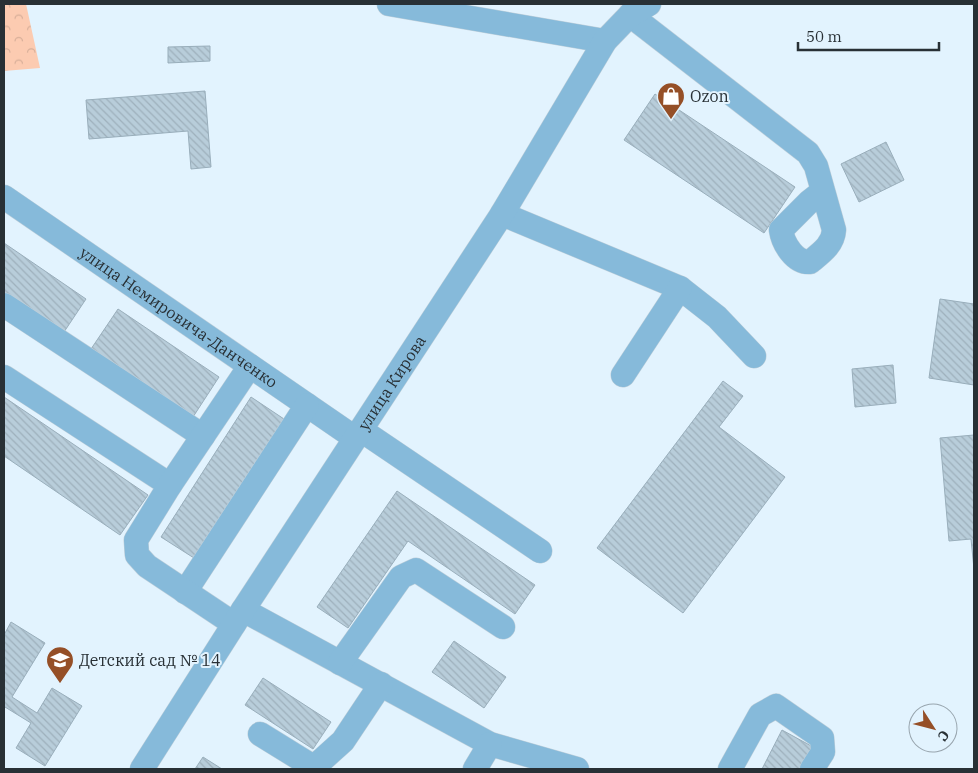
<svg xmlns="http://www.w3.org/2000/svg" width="978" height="773" font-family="'IBM Plex Serif',serif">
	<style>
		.forest { fill: url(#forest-crowns) }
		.building { fill: url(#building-back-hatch); stroke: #99aebb }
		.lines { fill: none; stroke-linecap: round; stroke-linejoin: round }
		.minor-casing { stroke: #c1d0da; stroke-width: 25 }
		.minor { stroke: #86bada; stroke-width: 24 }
		.labels { text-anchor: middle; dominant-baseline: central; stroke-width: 4; stroke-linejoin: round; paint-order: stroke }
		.poi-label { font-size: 16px; fill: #283035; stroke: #e2f3fe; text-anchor: start }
		.street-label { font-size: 16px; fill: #283035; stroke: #e2f3fe }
	</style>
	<defs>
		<pattern id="forest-crowns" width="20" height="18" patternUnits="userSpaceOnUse" patternTransform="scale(1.25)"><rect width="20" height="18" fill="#fccbb1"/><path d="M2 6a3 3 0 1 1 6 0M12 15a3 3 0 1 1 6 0" fill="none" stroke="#d8af99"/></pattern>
		<pattern id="building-back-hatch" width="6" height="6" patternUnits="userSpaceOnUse" patternTransform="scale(1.25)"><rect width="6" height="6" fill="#b8cdda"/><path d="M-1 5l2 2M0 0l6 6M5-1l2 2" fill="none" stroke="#9eb0bc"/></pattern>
	</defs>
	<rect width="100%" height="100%" fill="#e2f3fe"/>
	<path class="forest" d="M 4,4 L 26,4 L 40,68 L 4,71 Z"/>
	<g class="building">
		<path d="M 210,46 L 210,61 L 168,63 L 168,47 Z"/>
		<path d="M 205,91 L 211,167 L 191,169 L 188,131 L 89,139 L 86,100 Z"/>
		<path d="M 655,94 L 795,187 L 764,233 L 624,140 Z"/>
		<path d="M 886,142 L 904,180 L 859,202 L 841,164 Z"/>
		<path d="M 4,243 L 86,299 L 62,335 L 4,296 Z"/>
		<path d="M 940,299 L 974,304 L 974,385 L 929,378 Z"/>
		<path d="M 118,309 L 219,377 L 193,417 L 91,349 Z"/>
		<path d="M 893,365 L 896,403 L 855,407 L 852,369 Z"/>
		<path d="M 723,381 L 743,396 L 719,427 L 785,477 L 683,613 L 597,548 Z"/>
		<path d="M 4,397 L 148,495 L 120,535 L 4,456 Z"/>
		<path d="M 251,397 L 284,419 L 194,558 L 161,537 Z"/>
		<path d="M 974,435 L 974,569 L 971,539 L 949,541 L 940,438 Z"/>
		<path d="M 397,491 L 535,585 L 515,614 L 408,541 L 348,628 L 317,607 Z"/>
		<path d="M 11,622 L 45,643 L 12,697 L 37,713 L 52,688 L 82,706 L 45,766 L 16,748 L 31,723 L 5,707 L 4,710 L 4,635 Z"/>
		<path d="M 454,641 L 506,677 L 484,708 L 432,672 Z"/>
		<path d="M 263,678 L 331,722 L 313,749 L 245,705 Z"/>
		<path d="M 782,730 L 815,748 L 804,769 L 762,769 Z"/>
		<path d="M 203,757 L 222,769 L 195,769 Z"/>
	</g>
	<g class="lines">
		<g class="minor-casing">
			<g id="minor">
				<path d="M 389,4 L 605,41"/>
				<path d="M 630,15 L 808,153 L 816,166 L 834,230 C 833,245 821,253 810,262 C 795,263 783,244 781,230 L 809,202 L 823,191"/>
				<path id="s1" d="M 4,197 L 355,438"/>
				<path d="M 502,214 L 680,288 L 717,317 L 754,356"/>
				<path d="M 4,305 L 203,436"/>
				<path d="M 623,375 L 680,288"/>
				<path d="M 4,377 L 170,485"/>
				<path d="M 361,430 L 540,551"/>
				<path d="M 185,592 L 307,405"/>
				<path d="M 243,610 L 490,744 L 577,769"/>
				<path d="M 234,624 L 147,566 L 137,555 L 136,540 L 170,485 L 250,366"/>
				<path d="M 340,663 L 401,577 L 416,570 L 503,627"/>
				<path d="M 260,734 L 315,768"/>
				<path id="s2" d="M 142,769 L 243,610 L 502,214 L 605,41 L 630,15 L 649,4"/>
				<path d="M 312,769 L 343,741 L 381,684"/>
				<path d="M 475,769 L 490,744"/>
				<path d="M 730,769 L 760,715 L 776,706 L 822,738 L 823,752 L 812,769"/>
			</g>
		</g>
		<use href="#minor" class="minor"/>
	</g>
	<defs>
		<g id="shop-pin" transform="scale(1.4375)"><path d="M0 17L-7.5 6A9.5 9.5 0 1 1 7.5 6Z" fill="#954f27" stroke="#e2f3fe"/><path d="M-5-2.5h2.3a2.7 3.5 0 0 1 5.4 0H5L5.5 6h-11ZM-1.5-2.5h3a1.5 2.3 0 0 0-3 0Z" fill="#fff"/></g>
		<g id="school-pin" transform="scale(1.4375)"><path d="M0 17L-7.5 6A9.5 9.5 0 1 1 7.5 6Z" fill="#954f27" stroke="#e2f3fe"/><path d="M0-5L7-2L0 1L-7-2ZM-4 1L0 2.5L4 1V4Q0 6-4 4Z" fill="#fff"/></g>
	</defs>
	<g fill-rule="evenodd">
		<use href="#shop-pin" x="671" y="96"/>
		<use href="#school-pin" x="60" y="660"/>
	</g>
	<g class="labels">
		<g class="poi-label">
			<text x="690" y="96">Ozon</text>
			<text x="79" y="660">Детский сад № 14</text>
		</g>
		<g class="street-label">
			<text stroke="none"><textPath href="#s1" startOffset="212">улица Немировича-Данченко</textPath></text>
			<text stroke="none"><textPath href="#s2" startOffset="460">улица Кирова</textPath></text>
		</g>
	</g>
	<rect width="978" height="773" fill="none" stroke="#283035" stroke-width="10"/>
	<g transform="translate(933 728) rotate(126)"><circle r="24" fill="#e2f3fe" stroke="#98a5ae"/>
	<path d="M0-4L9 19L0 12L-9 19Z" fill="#954f27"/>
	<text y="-8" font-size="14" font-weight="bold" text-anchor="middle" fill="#283035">С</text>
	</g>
	<path d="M798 42v8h141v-8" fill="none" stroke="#283035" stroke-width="2.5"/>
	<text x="806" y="42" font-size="15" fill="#283035" stroke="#e2f3fe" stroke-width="4" paint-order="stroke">50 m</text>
</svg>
